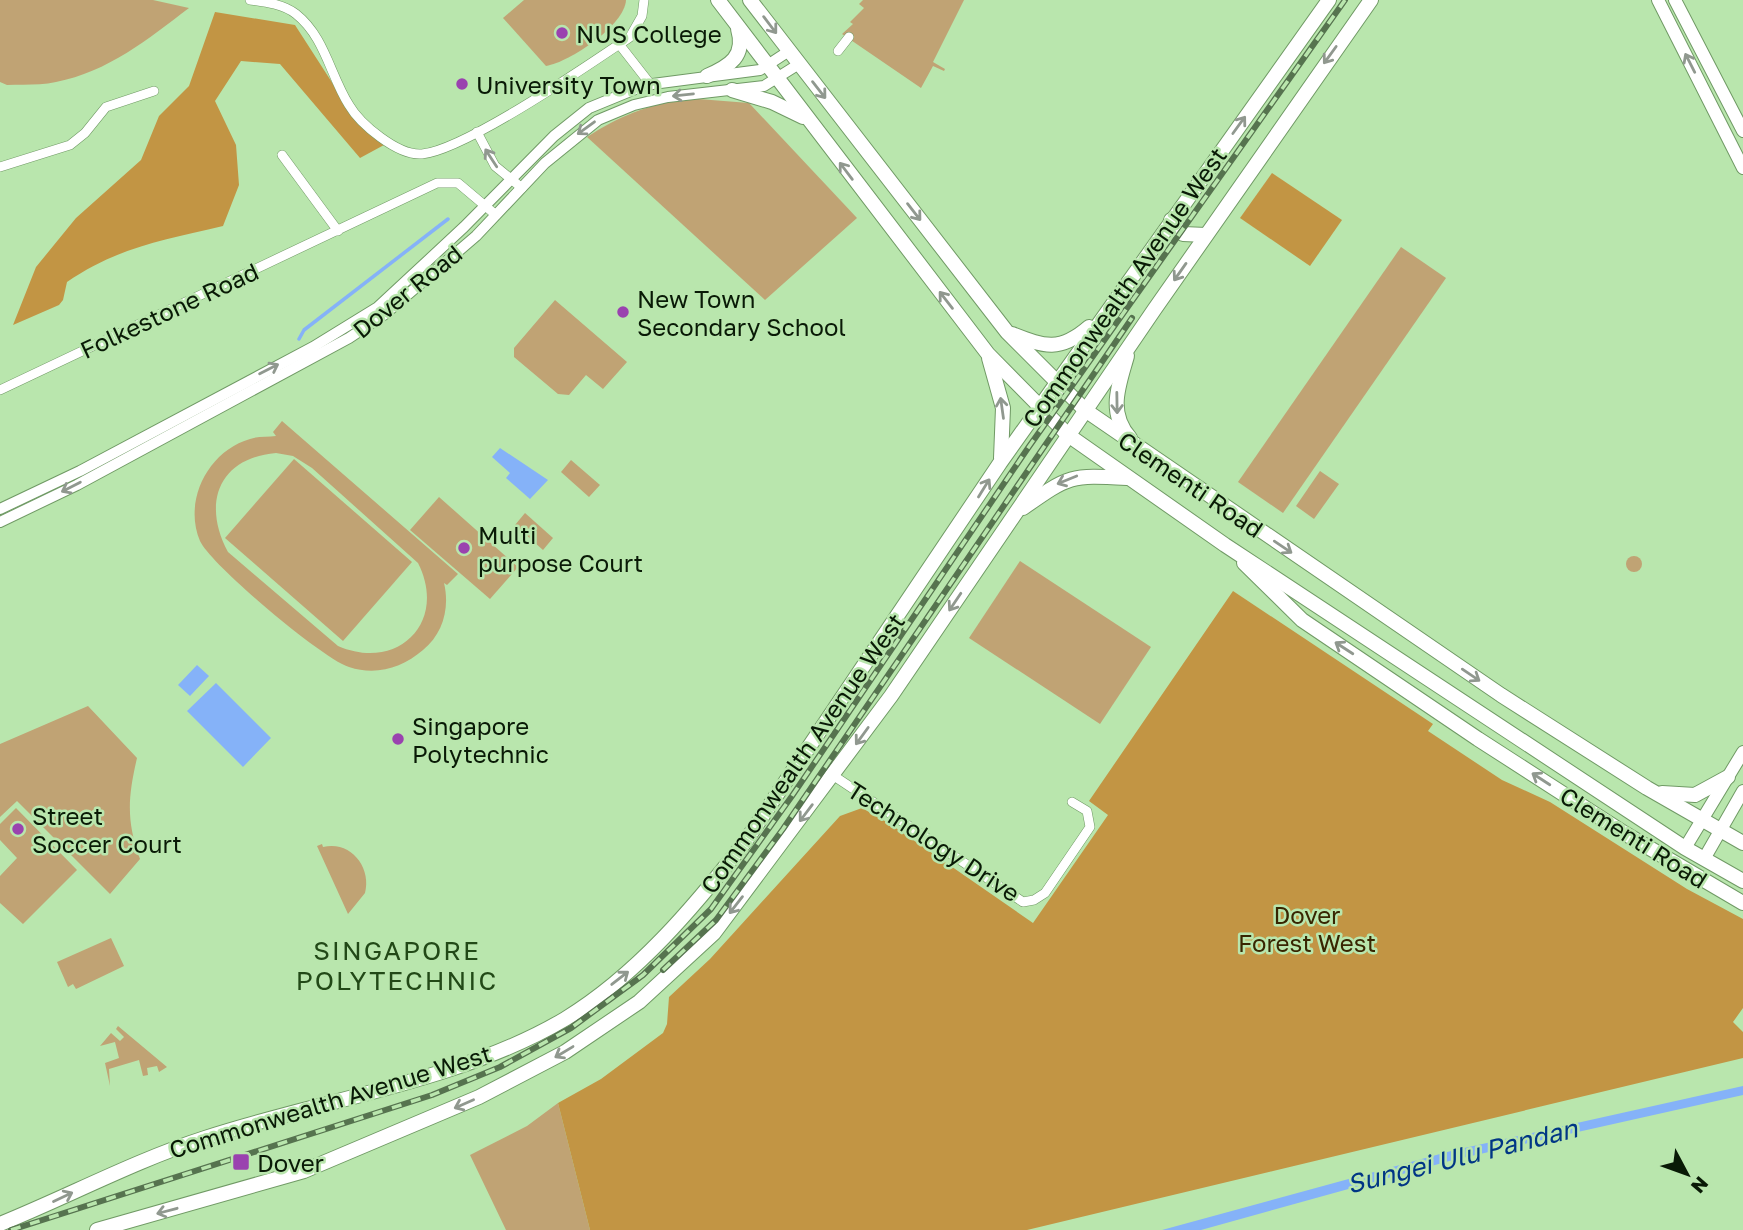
<svg xmlns="http://www.w3.org/2000/svg" width="1743" height="1230" font-family="'Golos Text',sans-serif">
	<style>
		.green { fill: #c0a374; fill-rule: evenodd }
		.forest { fill: #c29544 }
		.water { fill: #85b2f8 }
		.lines { fill: none; stroke-linecap: round; stroke-linejoin: round }
		.stream { stroke: #85b2f8; stroke-width: 3.5 }
		.minor-casing { stroke: #709a65; stroke-width: 10 }
		.tertiary-casing { stroke: #709a65; stroke-width: 12 }
		.secondary-casing { stroke: #709a65; stroke-width: 14 }
		.primary-casing { stroke: #709a65; stroke-width: 16 }
		.minor { stroke: #fff; stroke-width: 9 }
		.tertiary { stroke: #fff; stroke-width: 10 }
		.secondary { stroke: #fff; stroke-width: 12 }
		.primary { stroke: #fff; stroke-width: 14 }
		.rail-casing { stroke: #56734f; stroke-width: 6 }
		.rail { stroke: #b9e6ad; stroke-width: 3.5; stroke-dasharray: 10; stroke-linecap: butt }
		.oneway { stroke: #90988f }
		.poi-dot { fill: #9a42af; stroke: #b9e6ad; stroke-width: 2.5 }
		.labels { text-anchor: middle; dominant-baseline: central; stroke-width: 5; stroke-linejoin: round; paint-order: stroke }
		.poi-label { font-size: 24px; fill: #091a06; stroke: #b9e6ad; text-anchor: start }
		.street-label { font-size: 24px; fill: #091a06; stroke: #b9e6ad }
		.park-label { font-size: 24px; fill: #382501; stroke: #b9e6ad }
		.neighbourhood-label { font-size: 26px; letter-spacing: 2px; fill: #224917; stroke: #b9e6ad }
		.water-label { font-size: 26px; font-style: italic; fill: #003685; stroke: #b9e6ad }
	</style>
	<rect width="100%" height="100%" fill="#b9e6ad"/>
	<g class="green">
		<path d="M 0,0 L 153,0 L 189,8 C 148,39 108,72 56,82 C 40,86 23,84 7,85 L 0,82 Z"/>
		<path d="M 524,0 L 626,0 C 625,25 570,62 546,66 L 503,18 Z"/>
		<path d="M 863,0 L 964,0 L 933,62 L 945,69 L 944,71 L 933,66 L 921,88 L 842,34 L 853,24 L 850,22 L 864,8 L 859,4 Z"/>
		<path d="M 686,98 L 749,103 L 857,218 L 765,300 L 587,137 C 619,116 648,105 686,98 Z"/>
		<path d="M 1401,247 L 1446,278 L 1283,513 L 1238,482 Z"/>
		<path d="M 555,300 L 627,362 L 603,389 L 586,375 L 569,395 L 558,394 L 514,357 L 514,348 Z"/>
		<path d="M 282,421 L 458,574 L 447,585 L 444,583 C 450,608 443,634 423,650 C 402,668 376,676 349,667 C 323,659 211,565 200,541 C 183,501 208,451 250,439 C 258,436 268,437 276,436 L 273,432 ZM 276,453 L 293,456 L 312,468 L 418,563 C 448,622 398,672 338,646 L 228,552 C 202,504 218,458 276,453 Z"/>
		<path d="M 294,459 L 412,562 L 343,641 L 225,538 Z"/>
		<path d="M 571,460 L 600,485 L 589,497 L 561,472 Z"/>
		<path d="M 1320,471 L 1339,484 L 1314,519 L 1296,506 Z"/>
		<path d="M 439,497 L 518,567 L 490,599 L 410,530 Z"/>
		<path d="M 525,513 L 553,538 L 543,550 L 515,525 Z"/>
		<circle cx="1634" cy="564" r="8"/>
		<path d="M 1020,561 L 1151,647 L 1100,724 L 969,638 Z"/>
		<path d="M 88,706 L 137,758 C 128,797 126,821 140,859 L 110,894 L 17,801 L 0,817 L 0,744 Z"/>
		<path d="M 16,808 L 77,870 L 23,924 L 0,903 L 0,876 L 17,858 L 0,840 L 0,824 Z"/>
		<path d="M 322,844 L 323,847 C 350,840 372,867 365,893 L 348,914 L 317,846 Z"/>
		<path d="M 111,938 L 124,966 L 76,989 L 73,984 L 68,987 L 57,962 Z"/>
		<path d="M 118,1026 L 167,1067 L 159,1072 L 157,1066 L 147,1068 L 148,1075 L 143,1076 L 139,1060 L 109,1069 L 110,1086 L 105,1063 L 119,1058 L 115,1042 L 100,1046 L 111,1033 L 120,1041 L 124,1037 L 116,1029 Z"/>
		<path d="M 558,1103 L 590,1230 L 506,1230 L 470,1155 L 527,1126 Z"/>
	</g>
	<g class="forest">
		<path d="M 215,12 L 295,25 L 353,115 L 384,145 L 360,158 L 280,64 L 241,61 L 215,101 L 236,145 L 239,185 L 223,226 C 164,240 118,247 67,282 L 63,300 L 59,305 L 13,325 L 36,267 L 76,218 L 141,160 L 159,116 L 189,86 Z"/>
		<path d="M 1272,173 L 1342,220 L 1310,266 L 1240,218 Z"/>
		<path d="M 1233,591 L 1433,724 L 1428,731 L 1502,780 L 1550,802 L 1687,889 L 1743,919 L 1743,1008 L 1733,1022 L 1743,1032 L 1743,1058 L 1027,1230 L 590,1230 L 558,1103 L 601,1079 L 663,1033 L 667,1024 L 669,997 L 710,959 L 840,816 L 862,808 L 890,824 L 1033,923 L 1108,815 L 1089,801 Z"/>
	</g>
	<g class="water">
		<path d="M 500,448 L 548,480 L 530,499 L 506,478 L 510,473 L 492,457 Z"/>
		<path d="M 197,665 L 209,676 L 190,696 L 178,685 Z"/>
		<path d="M 216,683 L 271,738 L 243,767 L 187,711 Z"/>
		<path d="M 1743,1086 L 1743,1095 L 1453,1160 L 1201,1230 L 1162,1230 L 1451,1151 Z"/>
	</g>
	<g class="lines">
		<path class="stream" d="M 299,339 L 304,330 L 448,219"/>
		<g class="minor-casing">
			<g id="minor">
				<path d="M 250,0 C 265,2 283,4 296,14 C 325,37 330,75 349,105 C 360,124 398,156 422,154 C 465,150 590,64 630,37 L 642,16 L 644,0"/>
				<path d="M 619,44 L 651,85"/>
				<path d="M 838,51 L 849,37"/>
				<path d="M 477,132 L 495,166 L 522,188"/>
				<path d="M 282,155 L 338,231"/>
				<path d="M 0,167 L 70,145 L 85,133 L 106,107 L 154,91"/>
				<path d="M 0,390 L 437,183 L 458,183 L 496,215"/>
				<path d="M 834,776 L 1023,902 L 1034,900 L 1045,893 L 1090,827 L 1087,811 L 1072,802"/>
			</g>
		</g>
		<g class="tertiary-casing">
			<g id="tertiary">
				<path d="M 0,509 L 80,471 L 313,347 L 378,307 L 464,227 L 554,136 L 589,108 L 645,85 L 760,70 L 789,51"/>
				<path d="M 0,522 L 77,485 L 349,338 L 385,314 L 476,236 L 545,163 L 598,120 L 634,105 L 668,97 L 764,86 L 799,64"/>
			</g>
		</g>
		<g class="secondary-casing">
			<g id="secondary">
				<path d="M 1658,0 L 1743,168"/>
				<path d="M 1675,0 L 1743,131"/>
				<path d="M 1685,848 L 1743,752"/>
				<path d="M 1704,859 L 1743,791"/>
			</g>
		</g>
		<g class="primary-casing">
			<g id="primary">
				<path d="M 718,0 L 988,354 L 1068,435 L 1225,545 L 1685,848 L 1743,881"/>
				<path d="M 750,0 L 1007,332 L 1085,410 L 1501,695 L 1647,788 L 1743,843"/>
				<path d="M 707,76 C 730,66 746,56 738,29"/>
				<path d="M 732,90 L 772,102 L 803,117"/>
				<path d="M 1171,220 L 1183,234 L 1206,235"/>
				<path d="M 1012,334 C 1045,347 1060,352 1089,327"/>
				<path d="M 1127,356 C 1119,385 1107,412 1130,438"/>
				<path d="M 989,358 L 1003,408 L 1001,458"/>
				<path d="M 1023,508 C 1070,475 1070,475 1127,478"/>
				<path d="M 1244,563 L 1302,620 L 1478,739 L 1624,833 L 1743,903"/>
				<path d="M 1662,793 L 1695,795 L 1728,777"/>
				<path d="M 0,1224 C 69,1196 134,1161 205,1138 C 320,1100 461,1081 565,1019 C 637,975 694,907 745,842 L 1000,463 L 1329,0"/>
				<path d="M 97,1230 L 304,1171 L 479,1097 L 565,1052 L 639,1002 L 714,933 L 891,696 L 1154,310 L 1371,0"/>
			</g>
		</g>
		<use href="#minor" class="minor"/>
		<use href="#tertiary" class="tertiary"/>
		<use href="#secondary" class="secondary"/>
		<use href="#primary" class="primary"/>
		<g class="rail-casing">
			<g id="rail">
				<path d="M 663,970 L 716,920 L 783,829 L 1132,318"/>
				<path d="M 11,1230 L 432,1095 L 500,1067 L 571,1028 L 643,975 L 711,909 L 792,796 L 1028,448 L 1345,0"/>
			</g>
		</g>
		<use href="#rail" class="rail"/>
	</g>
	<defs><path id="oneway-shaft" d="M-6 0H5M1.5-3L5.5 0L1.5 3" fill="none" stroke-width="1.6" stroke-linecap="round" stroke-linejoin="round" transform="scale(1.75)"/></defs>
	<g class="oneway">
		<use href="#oneway-shaft" transform="translate(770 25) rotate(53)"/>
		<use href="#oneway-shaft" transform="translate(1330 55) rotate(126)"/>
		<use href="#oneway-shaft" transform="translate(1690 63) rotate(-117)"/>
		<use href="#oneway-shaft" transform="translate(819 90) rotate(52)"/>
		<use href="#oneway-shaft" transform="translate(683 95) rotate(174)"/>
		<use href="#oneway-shaft" transform="translate(1239 125) rotate(-54)"/>
		<use href="#oneway-shaft" transform="translate(586 128) rotate(144)"/>
		<use href="#oneway-shaft" transform="translate(491 158) rotate(-123)"/>
		<use href="#oneway-shaft" transform="translate(846 171) rotate(-127)"/>
		<use href="#oneway-shaft" transform="translate(914 212) rotate(52)"/>
		<use href="#oneway-shaft" transform="translate(1180 272) rotate(125)"/>
		<use href="#oneway-shaft" transform="translate(946 300) rotate(-128)"/>
		<use href="#oneway-shaft" transform="translate(269 369) rotate(-27)"/>
		<use href="#oneway-shaft" transform="translate(1117 403) rotate(89)"/>
		<use href="#oneway-shaft" transform="translate(1002 408) rotate(-98)"/>
		<use href="#oneway-shaft" transform="translate(1067 480) rotate(158)"/>
		<use href="#oneway-shaft" transform="translate(71 487) rotate(153)"/>
		<use href="#oneway-shaft" transform="translate(984 488) rotate(-58)"/>
		<use href="#oneway-shaft" transform="translate(1283 547) rotate(34)"/>
		<use href="#oneway-shaft" transform="translate(955 602) rotate(124)"/>
		<use href="#oneway-shaft" transform="translate(1344 648) rotate(-147)"/>
		<use href="#oneway-shaft" transform="translate(1471 675) rotate(34)"/>
		<use href="#oneway-shaft" transform="translate(862 736) rotate(126)"/>
		<use href="#oneway-shaft" transform="translate(1541 779) rotate(-147)"/>
		<use href="#oneway-shaft" transform="translate(806 813) rotate(127)"/>
		<use href="#oneway-shaft" transform="translate(736 905) rotate(128)"/>
		<use href="#oneway-shaft" transform="translate(620 978) rotate(-38)"/>
		<use href="#oneway-shaft" transform="translate(564 1052) rotate(149)"/>
		<use href="#oneway-shaft" transform="translate(464 1104) rotate(156)"/>
		<use href="#oneway-shaft" transform="translate(63 1197) rotate(-25)"/>
		<use href="#oneway-shaft" transform="translate(167 1211) rotate(165)"/>
	</g>
	<g class="poi-dot">
		<circle cx="562" cy="33" r="7"/>
		<circle cx="462" cy="84" r="7"/>
		<circle cx="623" cy="312" r="7"/>
		<circle cx="464" cy="548" r="7"/>
		<circle cx="398" cy="739" r="7"/>
		<circle cx="18" cy="829" r="7"/>
		<rect x="232" y="1153" width="18" height="18" rx="3.5"/>
	</g>
	<g class="labels">
		<g class="poi-label">
			<text x="576" y="33">NUS College</text>
			<text x="476" y="84">University Town</text>
			<text x="637" y="298">New Town<tspan x="637" dy="28">Secondary School</tspan></text>
			<text x="478" y="534">Multi<tspan x="478" dy="28">purpose Court</tspan></text>
			<text x="412" y="725">Singapore<tspan x="412" dy="28">Polytechnic</tspan></text>
			<text x="32" y="815">Street<tspan x="32" dy="28">Soccer Court</tspan></text>
			<text x="257" y="1162">Dover</text>
		</g>
		<g class="street-label">
			<text transform="translate(1124 287) rotate(-55)">Commonwealth Avenue West</text>
			<text transform="translate(407 291) rotate(-39)">Dover Road</text>
			<text transform="translate(169 310) rotate(-25)">Folkestone Road</text>
			<text transform="translate(1191 484) rotate(34)">Clementi Road</text>
			<text transform="translate(802 753) rotate(-55)">Commonwealth Avenue West</text>
			<text transform="translate(1634 837) rotate(32)">Clementi Road</text>
			<text transform="translate(934 841) rotate(33)">Technology Drive</text>
			<text transform="translate(330 1101) rotate(-17)">Commonwealth Avenue West</text>
		</g>
		<g class="park-label">
			<text x="1307" y="914">Dover<tspan x="1307" dy="28">Forest West</tspan></text>
		</g>
		<g class="neighbourhood-label">
			<text x="397" y="950">SINGAPORE<tspan x="397" dy="30">POLYTECHNIC</tspan></text>
		</g>
		<g class="water-label">
			<text transform="translate(1462 1156) rotate(-14)">Sungei Ulu Pandan</text>
		</g>
	</g>
	<g transform="translate(1687 1174) rotate(131)" stroke="#b9e6ad" stroke-width="5" paint-order="stroke">
	<path d="M0-5L12 26L0 18L-12 26Z" fill="#091a06"/>
	<text y="-10" font-size="19" font-weight="bold" text-anchor="middle" fill="#091a06">N</text>
	</g>
</svg>
